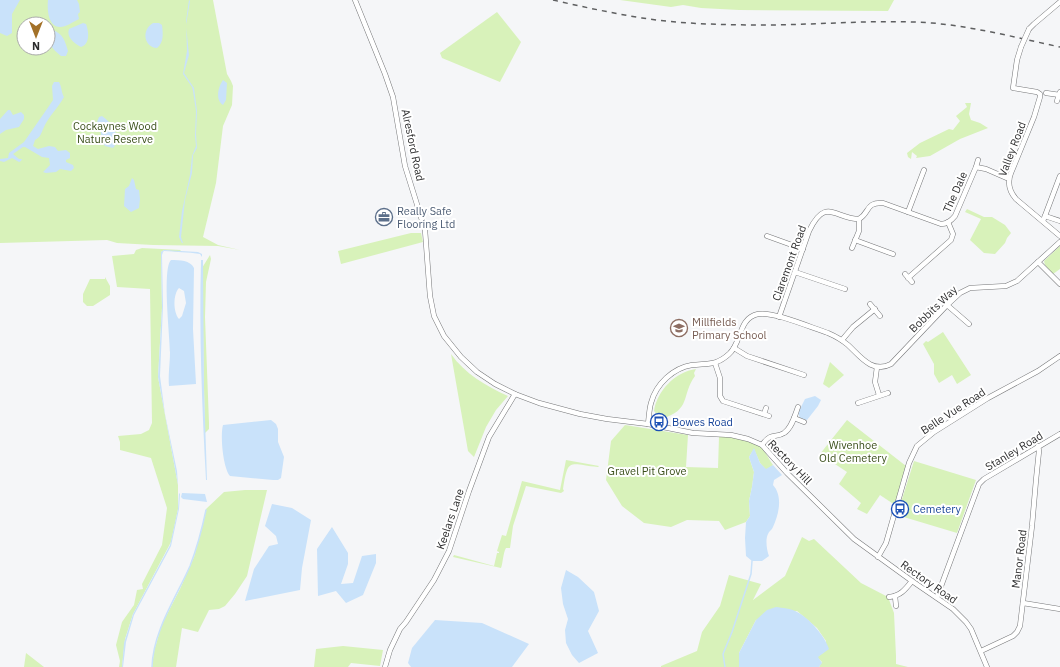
<svg xmlns="http://www.w3.org/2000/svg" width="1060" height="667" font-family="'IBM Plex Sans',sans-serif">
	<style>
		.green { fill: #d8f2ba; fill-rule: evenodd }
		.water { fill: #c9e2fa; fill-rule: evenodd }
		.lines { fill: none; stroke-linecap: round; stroke-linejoin: round }
		.stream { stroke: #c9e2fa; stroke-width: 1.5 }
		.minor-casing { stroke: #767779; stroke-width: 5.5 }
		.minor { stroke: #fff; stroke-width: 4.5 }
		.rail { stroke: #5e5f60; stroke-width: 1.5; stroke-dasharray: 5 5; stroke-linecap: butt }
		.minor-bridge-casing { stroke: #767779; stroke-width: 5.5; stroke-linecap: butt }
		.minor-bridge { stroke: #fff; stroke-width: 4.5 }
		.labels { text-anchor: middle; dominant-baseline: central; stroke-width: 4; stroke-linejoin: round; paint-order: stroke }
		.park-label { font-size: 11px; fill: #394e19; stroke: #fff }
		.street-label { font-size: 11px; fill: #2c2c2d; stroke: #fff }
		.service-label { font-size: 11px; fill: #4e5e75; stroke: #fff; text-anchor: start }
		.education-label { font-size: 11px; fill: #785e54; stroke: #fff; text-anchor: start }
		.transit-label { font-size: 11px; fill: #164399; stroke: #fff; text-anchor: start }
	</style>
	<rect width="100%" height="100%" fill="#f5f6f8"/>
	<g class="green">
		<path d="M 0,0 L 213,0 L 227,74 L 231,81 L 233,86 L 232,105 L 223,126 L 216,183 L 203,237 L 218,245 L 240,250 L 218,246 L 153,245 L 117,243 L 107,240 L 0,243 ZM 24,24 L 48,24 L 48,48 L 24,48 Z"/>
		<path d="M 620,0 L 894,0 L 888,11 L 739,10 L 701,8 L 683,5 L 671,7 Z"/>
		<path d="M 497,12 L 521,42 L 500,82 L 442,58 L 440,53 Z"/>
		<path d="M 965,103 L 971,103 L 969,114 L 971,120 L 980,123 L 988,128 L 960,139 L 930,156 L 916,158 L 917,156 L 912,152 L 911,159 L 908,157 L 907,153 L 920,143 L 949,129 L 953,130 L 960,121 L 956,116 L 967,107 Z"/>
		<path d="M 967,209 L 984,217 L 992,217 L 1005,225 L 1011,233 L 1007,238 L 1005,243 L 995,254 L 984,253 L 970,240 L 981,219 L 965,212 Z"/>
		<path d="M 411,233 L 421,233 L 423,242 L 341,264 L 338,251 Z"/>
		<path d="M 1060,246 L 1060,269 L 1053,274 L 1045,265 L 1044,261 Z"/>
		<path d="M 142,248 L 181,250 L 179,252 L 164,250 L 161,252 L 162,308 L 158,377 L 178,485 L 178,509 L 171,542 L 133,614 L 125,639 L 122,667 L 119,667 L 120,661 L 116,645 L 122,622 L 134,605 L 137,590 L 143,589 L 142,584 L 162,545 L 167,508 L 151,458 L 120,450 L 120,442 L 118,436 L 141,434 L 149,430 L 152,423 L 150,289 L 117,287 L 112,256 L 134,254 L 136,250 Z"/>
		<path d="M 210,255 L 211,259 L 206,282 L 205,317 L 209,423 L 209,429 L 205,433 L 204,388 L 202,268 Z"/>
		<path d="M 105,277 L 110,286 L 110,295 L 93,306 L 87,306 L 83,302 L 83,294 L 90,279 L 105,279 Z"/>
		<path d="M 943,332 L 971,375 L 957,384 L 952,375 L 939,383 L 934,374 L 934,364 L 923,344 L 926,341 L 928,342 Z"/>
		<path d="M 451,354 C 465,374 486,386 508,396 L 496,410 L 486,427 L 474,457 L 468,451 Z"/>
		<path d="M 830,362 L 844,375 L 829,388 L 823,384 Z"/>
		<path d="M 696,369 L 694,373 L 695,376 C 681,395 692,410 661,419 L 654,411 C 657,391 675,372 696,369 Z"/>
		<path d="M 847,420 L 906,466 L 895,505 L 880,495 L 867,514 L 857,509 L 861,503 L 839,484 L 847,472 L 820,454 Z"/>
		<path d="M 625,425 L 688,435 L 686,467 L 718,468 L 719,437 C 733,437 750,437 761,447 C 766,452 769,460 773,465 L 766,470 L 760,463 L 754,449 L 749,457 L 754,472 L 752,487 L 749,501 L 750,516 L 746,522 L 725,530 L 719,521 L 687,520 L 671,527 L 644,523 L 622,506 L 606,480 L 611,441 Z"/>
		<path d="M 566,460 L 599,466 L 598,467 C 569,464 568,457 563,489 L 564,491 L 561,493 L 526,486 L 513,526 L 510,548 L 506,548 C 503,553 503,563 501,568 L 453,557 L 454,555 L 494,566 L 497,553 L 499,553 L 499,552 L 497,551 L 502,535 L 506,536 L 522,481 L 560,490 Z"/>
		<path d="M 914,461 L 976,480 L 957,533 L 897,515 Z"/>
		<path d="M 245,490 L 267,490 L 247,576 L 235,594 L 225,606 L 219,609 L 209,610 L 198,632 L 182,628 L 176,667 L 152,667 L 154,651 L 162,624 L 180,589 L 194,557 L 202,528 L 206,509 L 224,492 Z"/>
		<path d="M 802,537 L 809,541 L 814,539 L 861,583 L 888,597 L 894,613 L 896,656 L 896,664 L 908,667 L 819,667 L 822,662 L 817,657 L 824,652 L 826,641 L 817,628 L 797,611 L 756,620 L 739,653 L 739,667 L 661,667 L 661,666 L 697,651 L 702,632 L 720,606 L 729,575 L 761,584 L 753,600 L 785,576 Z"/>
		<path d="M 343,646 L 383,650 L 380,666 L 351,663 L 348,667 L 314,667 L 316,649 Z"/>
		<path d="M 26,653 L 44,667 L 24,667 Z"/>
	</g>
	<g class="water">
		<path d="M 0,0 L 20,0 L 12,14 L 12,33 L 7,36 L 0,33 Z"/>
		<path d="M 48,0 L 77,0 L 79,4 L 80,12 L 78,14 L 79,19 C 73,22 66,27 60,27 C 48,27 47,9 48,0 Z"/>
		<path d="M 189,0 L 190,1 L 186,25 L 189,55 L 184,73 L 194,88 L 197,111 L 196,134 L 197,148 L 193,155 L 192,173 L 185,200 L 181,237 L 183,243 L 182,243 L 179,237 L 182,211 L 190,175 L 192,156 L 196,146 L 195,136 L 196,111 L 193,91 L 192,87 L 183,74 L 187,51 L 186,21 Z"/>
		<path d="M 83,23 L 86,24 C 89,32 90,44 81,47 C 74,43 66,37 69,29 Z"/>
		<path d="M 153,23 L 159,23 L 162,25 C 163,34 164,42 157,48 C 144,47 141,30 153,23 Z"/>
		<path d="M 52,30 C 63,33 65,41 68,51 L 66,56 L 61,56 C 51,48 48,43 48,31 Z"/>
		<path d="M 223,80 L 227,83 L 226,100 L 223,105 C 215,100 218,87 223,80 Z"/>
		<path d="M 54,82 L 59,82 C 62,87 61,92 64,97 C 58,108 49,116 44,127 C 41,133 41,137 35,140 L 33,146 L 38,149 L 49,146 L 55,147 L 58,151 L 66,150 L 70,153 L 70,158 L 66,160 L 66,162 L 73,165 L 74,168 L 71,171 L 60,169 L 56,172 L 46,173 L 43,172 L 50,165 L 49,158 L 42,157 L 25,147 L 23,147 L 13,154 L 19,159 L 22,159 L 21,161 L 19,162 L 12,158 L 4,162 L 0,161 L 0,159 L 8,158 L 9,153 L 24,142 L 49,106 L 53,100 L 52,86 Z"/>
		<path d="M 8,110 L 10,110 L 13,115 L 21,112 L 24,115 L 24,119 L 19,127 L 6,130 L 0,134 L 0,119 Z"/>
		<path d="M 102,116 C 111,122 118,132 117,143 L 113,148 L 105,146 C 100,138 102,129 97,122 L 99,117 Z"/>
		<path d="M 132,178 L 134,180 L 136,189 L 139,190 L 140,199 L 139,208 L 131,212 L 124,206 L 125,189 L 129,186 Z"/>
		<path d="M 164,250 L 198,252 L 202,254 L 202,257 L 200,254 C 187,252 176,252 164,251 L 163,252 L 162,255 L 163,306 L 160,376 L 165,414 L 177,471 L 178,485 L 158,377 L 162,308 L 161,252 Z"/>
		<path d="M 171,260 C 180,260 190,260 194,268 L 193,329 L 196,384 L 169,386 C 168,375 170,363 170,352 C 170,337 162,268 171,260 ZM 179,288 L 184,291 L 186,303 L 182,316 L 179,319 C 173,312 173,294 179,288 Z"/>
		<path d="M 201,260 L 203,260 L 204,388 L 207,480 L 206,480 C 202,407 199,333 201,260 Z"/>
		<path d="M 815,396 L 821,400 L 818,406 L 807,420 L 800,418 L 798,413 L 805,399 Z"/>
		<path d="M 271,420 L 276,424 L 278,429 L 278,442 L 284,457 L 281,478 L 278,480 L 273,480 L 230,476 C 223,468 220,435 223,425 Z"/>
		<path d="M 754,448 L 760,463 L 766,469 L 773,465 L 782,475 L 774,480 L 773,485 C 783,496 779,514 773,527 C 772,530 769,531 768,534 C 765,540 767,551 769,556 L 762,561 L 752,561 L 746,556 L 745,538 L 746,522 L 750,516 L 749,501 L 752,487 L 754,472 L 749,457 Z"/>
		<path d="M 179,493 L 180,494 L 179,509 L 171,546 L 134,615 L 126,642 L 123,667 L 122,667 L 124,643 L 133,614 L 170,545 L 178,509 Z"/>
		<path d="M 182,493 L 205,494 L 207,502 L 183,499 L 181,497 Z"/>
		<path d="M 272,504 L 292,508 L 311,520 L 302,568 L 300,590 L 245,601 L 254,569 L 269,546 L 278,544 L 276,536 L 265,526 Z"/>
		<path d="M 332,527 L 348,553 L 348,564 L 341,584 L 353,583 L 362,556 L 376,554 L 376,563 L 363,595 L 346,603 L 336,591 L 318,596 L 317,549 Z"/>
		<path d="M 566,570 L 578,577 L 594,592 L 599,611 L 588,631 L 598,653 L 579,663 L 572,655 L 566,643 L 565,630 L 568,619 L 563,604 L 561,588 Z"/>
		<path d="M 776,607 C 782,608 791,608 797,612 C 809,618 825,636 829,649 L 818,657 L 822,663 L 819,667 L 739,667 L 739,653 L 756,620 L 767,610 Z"/>
		<path d="M 435,620 L 482,623 L 529,644 L 512,667 L 411,667 L 408,663 L 412,648 Z"/>
	</g>
	<g class="lines">
		<g class="stream">
			<path d="M 152,667 C 153,631 176,598 190,566 C 197,548 202,529 206,510"/>
			<path d="M 725,667 L 723,654 L 732,632 L 751,574 L 752,561"/>
		</g>
		<g class="minor-casing">
			<g id="minor">
				<path d="M 355,0 L 385,74 L 393,97 L 405,166 L 425,230 L 430,296 L 434,316 L 444,336 L 461,357 L 477,372 L 495,384 L 515,394 L 539,403 L 580,414 L 607,419 L 648,424 L 693,433 L 731,435 L 748,439 L 762,445 L 787,473 L 854,539 L 912,581 L 953,609 L 966,622 L 971,629 L 987,667"/>
				<path d="M 1029,29 L 1034,24 L 1060,2"/>
				<path d="M 1021,47 L 1017,60 L 1013,88 L 1037,92 L 1040,94 L 1040,97 L 1034,117 L 1011,173 C 1007,183 1009,191 1016,199 L 1060,236"/>
				<path d="M 1046,93 L 1060,95"/>
				<path d="M 1057,101 L 1060,92"/>
				<path d="M 976,167 L 978,160"/>
				<path d="M 908,212 L 924,170"/>
				<path d="M 1045,216 L 1060,221"/>
				<path d="M 1043,221 L 1060,176"/>
				<path d="M 767,236 L 803,249"/>
				<path d="M 855,240 L 893,254"/>
				<path d="M 852,248 L 859,231 L 859,219"/>
				<path d="M 1038,262 L 1060,284"/>
				<path d="M 795,272 L 845,289"/>
				<path d="M 905,274 L 912,282"/>
				<path d="M 908,278 L 951,240 L 953,234 L 948,222"/>
				<path d="M 870,304 L 880,316"/>
				<path d="M 947,305 L 969,324"/>
				<path d="M 779,317 L 809,231 C 826,196 835,219 859,219 C 870,213 865,202 883,203 L 941,224 C 947,224 951,221 955,216 L 976,167 L 986,169 L 1009,179"/>
				<path d="M 842,340 L 853,327 L 875,309"/>
				<path d="M 734,348 L 747,356 L 804,375"/>
				<path d="M 715,363 L 720,378 L 720,396 L 723,401 L 769,416"/>
				<path d="M 877,367 L 875,382 L 879,395"/>
				<path d="M 858,403 L 888,393"/>
				<path d="M 764,414 L 766,408"/>
				<path d="M 794,418 L 804,422"/>
				<path d="M 648,424 C 649,417 649,410 651,403 C 656,384 673,368 692,365 C 707,363 716,366 729,354 C 742,343 738,318 758,314 C 773,311 812,328 828,333 C 835,336 842,340 848,345 C 860,356 872,374 891,364 L 947,305 L 960,293 L 970,288 L 1006,286 L 1017,281 L 1060,242"/>
				<path d="M 762,445 C 772,431 775,439 784,433 C 792,428 795,415 798,407"/>
				<path d="M 878,557 L 886,543 L 909,463 L 917,446 L 934,432 L 988,398 L 1038,371 L 1060,356"/>
				<path d="M 895,596 L 896,606"/>
				<path d="M 889,597 C 900,596 905,590 912,581"/>
				<path d="M 937,597 L 979,484 L 984,479 L 1060,434"/>
				<path d="M 1023,603 L 1060,609"/>
				<path d="M 981,651 L 1013,636 L 1017,632 L 1020,626 L 1032,526 L 1036,480 L 1039,451 L 1038,446"/>
				<path d="M 385,667 L 390,650 L 400,629 L 406,622 L 434,580 L 449,551 L 469,491 L 489,437 L 515,394"/>
			</g>
		</g>
		<use href="#minor" class="minor"/>
		<path class="rail" d="M 553,0 C 583,7 612,13 642,18 C 682,24 723,25 763,25 C 820,25 876,19 932,23 C 976,27 1018,38 1060,47"/>
		<g class="minor-bridge-casing">
			<path id="minor-bridge" d="M 1021,47 L 1029,29"/>
		</g>
		<use href="#minor-bridge" class="minor-bridge"/>
	</g>
	<defs>
		<g id="office-ring" transform="scale(0.9)"><circle r="9.5" fill="#fff" stroke="#5c6f8a" stroke-width="1.5"/><path d="M-6-3h4V-5.5h4V-3h4V5H-6ZM-1-4.5V-3h2v-1.5ZM-6 0V1H6V0Z" fill="#5c6f8a"/></g>
		<g id="school-ring" transform="scale(0.9)"><circle r="9.5" fill="#fff" stroke="#8d6e63" stroke-width="1.5"/><path d="M0-5L7-2L0 1L-7-2ZM-4 1L0 2.5L4 1V4Q0 6-4 4Z" fill="#8d6e63"/></g>
		<g id="bus-ring" transform="scale(0.9)"><circle r="9.5" fill="#fff" stroke="#1a4fb4" stroke-width="1.5"/><path d="M-5-6H5V4H4V6H2V4H-2V6H-4V4H-5ZM-3.5-4V0h7V-4ZM-3.5 1.2v1.5H-2V1.2ZM2 1.2v1.5H3.5V1.2Z" fill="#1a4fb4"/></g>
	</defs>
	<g fill-rule="evenodd">
		<use href="#office-ring" x="384" y="217"/>
		<use href="#school-ring" x="679" y="328"/>
		<use href="#bus-ring" x="659" y="422"/>
		<use href="#bus-ring" x="900" y="509"/>
	</g>
	<g class="labels">
		<g class="park-label">
			<text x="115" y="126">Cockaynes Wood<tspan x="115" dy="13">Nature Reserve</tspan></text>
			<text x="853" y="445">Wivenhoe<tspan x="853" dy="13">Old Cemetery</tspan></text>
			<text x="647" y="471">Gravel Pit Grove</text>
		</g>
		<g class="street-label">
			<text transform="translate(413 145) rotate(78)">Alresford Road</text>
			<text transform="translate(1012 149) rotate(-69)">Valley Road</text>
			<text transform="translate(955 192) rotate(-66)">The Dale</text>
			<text transform="translate(789 263) rotate(-70)">Claremont Road</text>
			<text transform="translate(933 309) rotate(-44)">Bobbits Way</text>
			<text transform="translate(953 411) rotate(-33)">Belle Vue Road</text>
			<text transform="translate(1014 451) rotate(-31)">Stanley Road</text>
			<text transform="translate(790 462) rotate(46)">Rectory Hill</text>
			<text transform="translate(450 519) rotate(-71)">Keelars Lane</text>
			<text transform="translate(1019 559) rotate(-83)">Manor Road</text>
			<text transform="translate(929 582) rotate(35)">Rectory Road</text>
		</g>
		<g class="service-label">
			<text x="397" y="211">Really Safe<tspan x="397" dy="13">Flooring Ltd</tspan></text>
		</g>
		<g class="education-label">
			<text x="692" y="322">Millfields<tspan x="692" dy="13">Primary School</tspan></text>
		</g>
		<g class="transit-label">
			<text x="672" y="422">Bowes Road</text>
			<text x="913" y="509">Cemetery</text>
		</g>
	</g>
	<g transform="translate(36 36) rotate(180)"><circle r="19" fill="#ffffff" stroke="#ababab"/>
	<path d="M0-3L7 15L0 10L-7 15Z" fill="#a37128"/>
	<text y="-6" font-size="11" font-weight="bold" text-anchor="middle" fill="#2c2c2d">N</text>
	</g>
</svg>
